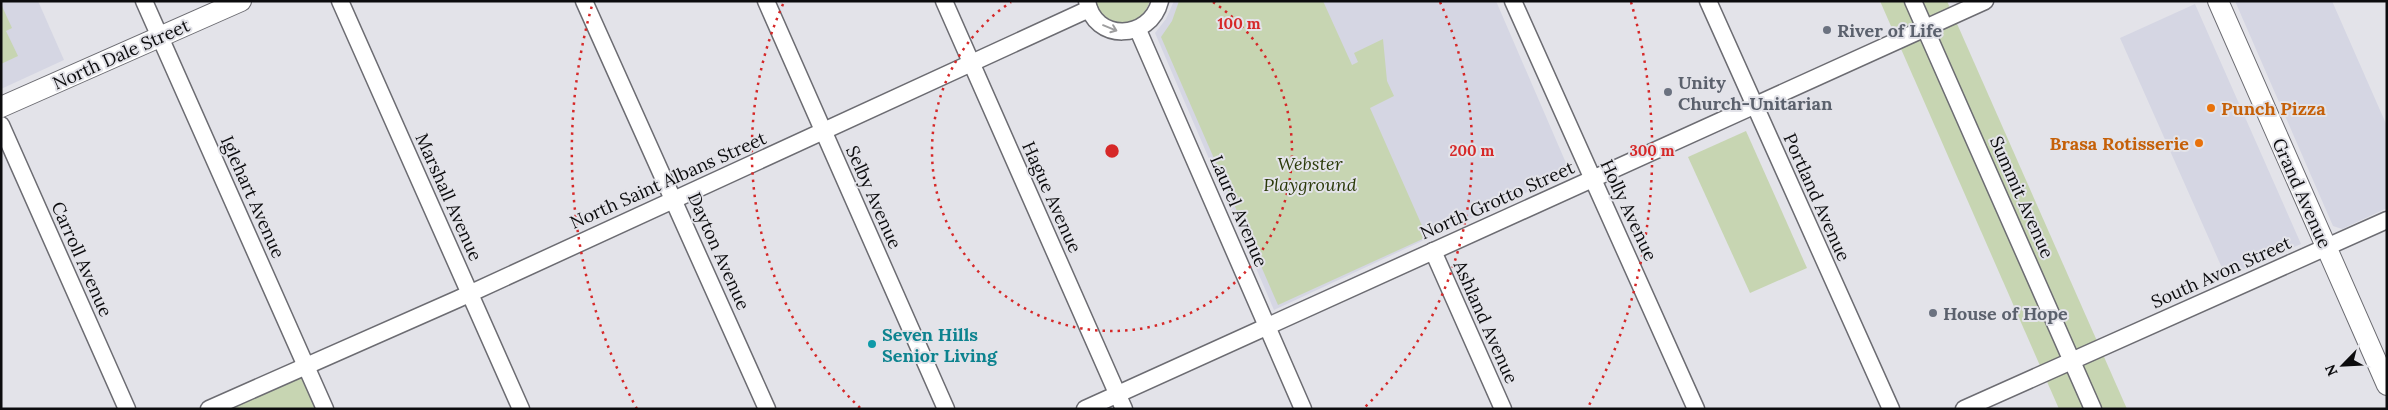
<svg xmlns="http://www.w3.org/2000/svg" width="2388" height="410" viewBox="0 0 2388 410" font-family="Lora,serif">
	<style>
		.built { fill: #d5d6e3 }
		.green { fill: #c7d5b2 }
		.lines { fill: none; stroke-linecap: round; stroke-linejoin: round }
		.minor-casing { stroke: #6c6c72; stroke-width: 19 }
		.major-casing { stroke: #6c6c72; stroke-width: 22 }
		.minor { stroke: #fff; stroke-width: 16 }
		.major { stroke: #fff; stroke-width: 20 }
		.oneway { stroke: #9e9e9f }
		.ring { fill: none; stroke: #d62828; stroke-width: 2.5; stroke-dasharray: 2.5 5 }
		.worship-dot { fill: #6b7280; stroke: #e3e3e9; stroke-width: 2 }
		.food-dot { fill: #e8710a; stroke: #e3e3e9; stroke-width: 2 }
		.culture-dot { fill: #0f9aa8; stroke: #e3e3e9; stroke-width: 2 }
		.labels { text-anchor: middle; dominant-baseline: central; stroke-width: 4; stroke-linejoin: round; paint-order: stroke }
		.worship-label { font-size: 18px; font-weight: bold; fill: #5b616d; stroke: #e3e3e9; text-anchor: start }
		.street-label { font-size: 18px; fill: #0c0c0e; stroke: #e3e3e9 }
		.food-label { font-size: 18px; font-weight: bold; fill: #c56008; stroke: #e3e3e9; text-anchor: start }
		.park-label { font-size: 18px; font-style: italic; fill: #2b3a09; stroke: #e3e3e9 }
		.culture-label { font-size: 18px; font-weight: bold; fill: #0d838f; stroke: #e3e3e9; text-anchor: start }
		.centre { fill: #d62828; stroke: #e3e3e9; stroke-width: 2.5 }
		.ring-label { font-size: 15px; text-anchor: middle; font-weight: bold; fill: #d62828; stroke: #e3e3e9; stroke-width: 4; stroke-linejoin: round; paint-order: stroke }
	</style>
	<rect width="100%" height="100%" fill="#e3e3e9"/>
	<!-- built -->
	<g class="built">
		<polygon points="1,1 38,1 64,60 1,89"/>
		<polygon points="1174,1 1496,1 1569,170 1568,173 1274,310 1155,33 1166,19"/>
		<polygon points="2235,1 2332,1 2387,126 2387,208 2342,229 2333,226"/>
		<polygon points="2195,4 2301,244 2226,277 2120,38"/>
	</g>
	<!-- green -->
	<g class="green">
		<path d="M1094,1H1150C1139,32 1106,29 1094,1Z"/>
		<polygon points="1179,1 1323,1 1352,65 1358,62 1354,53 1383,39 1387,81 1394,96 1370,108 1427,237 1278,305 1161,37 1172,21"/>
		<polygon points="1880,1 1947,1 2127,409 2059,409"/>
		<polygon points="1,4 12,28 6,31 18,56 1,64"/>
		<polygon points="1746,131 1807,268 1750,293 1688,157"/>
		<polygon points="303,374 318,409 224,409"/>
	</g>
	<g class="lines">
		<defs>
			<g id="minor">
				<polyline points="144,1 325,409"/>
				<polyline points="340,1 521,409"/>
				<polyline points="584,1 767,409"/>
				<polyline points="766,1 946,409"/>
				<polyline points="944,1 1124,409"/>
				<path d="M1087,1C1094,42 1150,41 1160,1"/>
				<polyline points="1513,1 1696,409"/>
				<polyline points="1708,1 1891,409"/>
				<polyline points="1913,1 2093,409"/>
				<polyline points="1138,30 1303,409"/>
				<polyline points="1,125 127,409"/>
				<polyline points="1433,251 1503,409"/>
				<polyline points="209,409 458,299 1089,9"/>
				<polyline points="1085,409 1985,1"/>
				<polyline points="1964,409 2387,220"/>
			</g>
			<g id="major">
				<polyline points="2218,1 2387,385"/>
				<polyline points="1,107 241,1"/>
			</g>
		</defs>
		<!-- minor casing -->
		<use href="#minor" class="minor-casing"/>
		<!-- major casing -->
		<use href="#major" class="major-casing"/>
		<!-- minor -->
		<use href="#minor" class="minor"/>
		<!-- major -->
		<use href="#major" class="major"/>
	</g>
	<!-- one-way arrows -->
	<defs><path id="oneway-shaft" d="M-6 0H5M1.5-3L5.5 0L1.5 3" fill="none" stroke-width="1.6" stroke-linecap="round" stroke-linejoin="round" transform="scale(1.25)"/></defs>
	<use class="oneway" href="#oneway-shaft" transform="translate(1110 28) rotate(22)"/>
	<!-- distance rings -->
	<g class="ring">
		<path d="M1213 2A180 180 0 1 1 1011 2"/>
		<path d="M860 408A360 360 0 0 1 784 2M1440 2A360 360 0 0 1 1364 408"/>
		<path d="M637 409A540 540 0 0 1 593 2M1631 2A540 540 0 0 1 1587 409"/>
	</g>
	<!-- markers -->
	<g class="worship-dot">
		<circle cx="1827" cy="30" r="5"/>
		<circle cx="1668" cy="92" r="5"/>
		<circle cx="1933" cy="313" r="5"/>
	</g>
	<g class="food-dot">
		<circle cx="2211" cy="108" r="5"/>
		<circle cx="2199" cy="143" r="5"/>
	</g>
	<circle class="culture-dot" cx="872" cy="344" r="5"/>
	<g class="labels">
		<!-- worship labels -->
		<g class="worship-label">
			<text x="1837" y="30">River of Life</text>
			<text x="1678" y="82">Unity<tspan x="1678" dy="21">Church-Unitarian</tspan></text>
			<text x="1943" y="313">House of Hope</text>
		</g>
		<!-- street labels -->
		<g class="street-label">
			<text transform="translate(121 54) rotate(-24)">North Dale Street</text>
			<text transform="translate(668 180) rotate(-24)">North Saint Albans Street</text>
			<text transform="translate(2302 193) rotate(66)">Grand Avenue</text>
			<text transform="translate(253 197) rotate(66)">Iglehart Avenue</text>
			<text transform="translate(449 197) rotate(66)">Marshall Avenue</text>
			<text transform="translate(874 197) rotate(66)">Selby Avenue</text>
			<text transform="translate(1052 197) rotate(66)">Hague Avenue</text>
			<text transform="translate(1817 197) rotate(66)">Portland Avenue</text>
			<text transform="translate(2022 197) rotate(66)">Summit Avenue</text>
			<text transform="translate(1497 200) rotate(-24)">North Grotto Street</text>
			<text transform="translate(1629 210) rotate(65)">Holly Avenue</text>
			<text transform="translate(1239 211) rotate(67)">Laurel Avenue</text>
			<text transform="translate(719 251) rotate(66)">Dayton Avenue</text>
			<text transform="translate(82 259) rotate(66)">Carroll Avenue</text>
			<text transform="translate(2221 272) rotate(-24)">South Avon Street</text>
			<text transform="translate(1486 322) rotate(66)">Ashland Avenue</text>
		</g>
		<!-- food labels -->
		<g class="food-label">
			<text x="2221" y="108">Punch Pizza</text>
			<text x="2189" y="143" text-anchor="end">Brasa Rotisserie</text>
		</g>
		<!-- park labels -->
		<g class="park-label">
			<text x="1310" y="163">Webster<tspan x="1310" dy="21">Playground</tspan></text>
		</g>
		<!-- culture labels -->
		<g class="culture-label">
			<text x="882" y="334">Seven Hills<tspan x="882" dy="21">Senior Living</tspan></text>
		</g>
	</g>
	<circle cx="1112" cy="151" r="8" class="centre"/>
	<g class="ring-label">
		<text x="1239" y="29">100 m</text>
		<text x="1472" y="156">200 m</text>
		<text x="1652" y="156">300 m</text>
	</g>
	<!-- border -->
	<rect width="2388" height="410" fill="none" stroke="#0c0c0e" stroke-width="5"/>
	<!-- north arrow -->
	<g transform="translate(2343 365) rotate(246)" stroke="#e3e3e9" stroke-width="4" paint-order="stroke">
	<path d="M0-4L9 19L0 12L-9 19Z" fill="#0c0c0e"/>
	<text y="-8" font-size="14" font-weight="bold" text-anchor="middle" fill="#0c0c0e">N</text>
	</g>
</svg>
